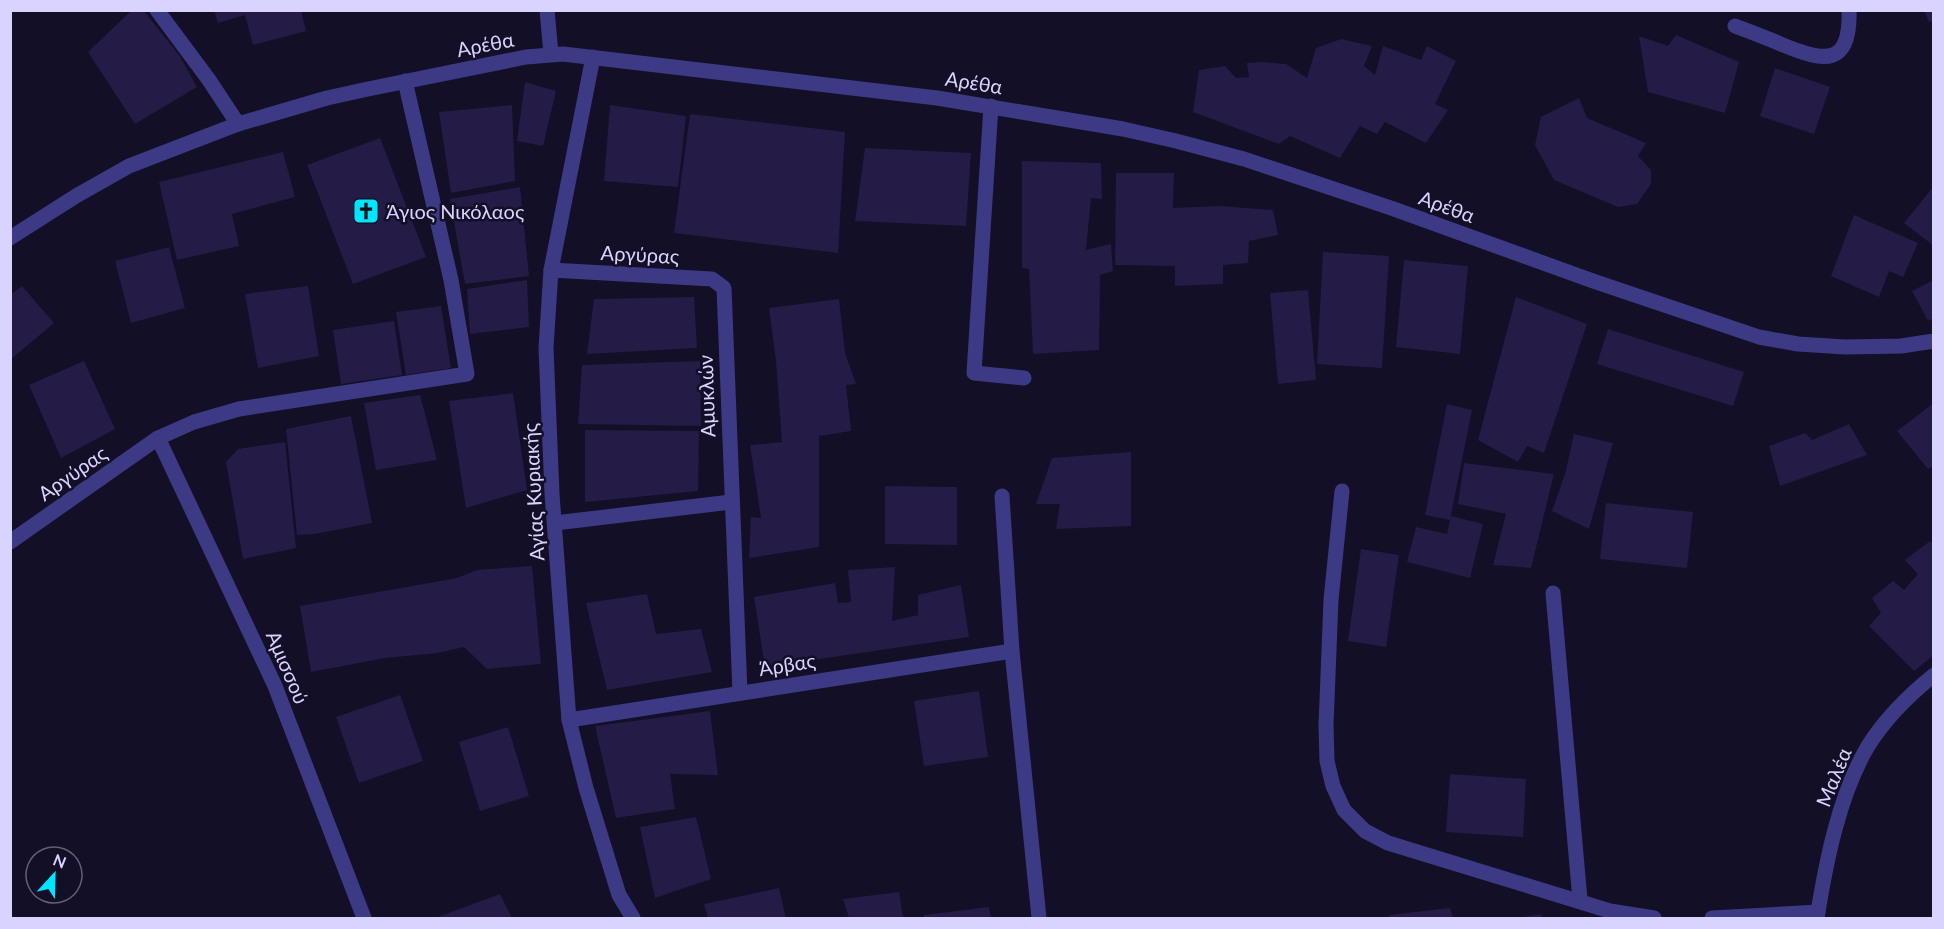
<svg xmlns="http://www.w3.org/2000/svg" width="1944" height="929" viewBox="0 0 1944 929" font-family="Lato,sans-serif">
	<style>
		.building { fill: #241b47 }
		.lines { fill: none; stroke-linecap: round; stroke-linejoin: round }
		.service { stroke: #3d3a85; stroke-width: 15 }
		.minor { stroke: #3d3a85; stroke-width: 15 }
		.tertiary { stroke: #3d3a85; stroke-width: 15 }
		.labels { text-anchor: middle; dominant-baseline: central; stroke-width: 5; stroke-linejoin: round; paint-order: stroke }
		.street-label { font-size: 20px; fill: #d9d4ff; stroke: #130f26 }
		.poi-label { font-size: 20px; fill: #d9d4ff; stroke: #130f26; text-anchor: start }
	</style>
	<rect width="100%" height="100%" fill="#130f26"/>
	<!-- building -->
	<g class="building">
		<polygon points="132,10 143,10 179,55 197,87 135,124 88,52"/>
		<polygon points="214,10 301,10 306,31 253,45 245,15 218,23"/>
		<polygon points="1924,10 1934,10 1934,21 1929,22"/>
		<polygon points="1676,35 1739,62 1725,113 1648,92 1639,36 1668,46"/>
		<polygon points="1341,39 1372,46 1364,66 1375,75 1383,46 1421,60 1427,46 1456,61 1435,104 1448,110 1426,143 1385,122 1377,134 1360,126 1340,158 1290,136 1279,144 1193,112 1199,70 1225,66 1236,78 1249,77 1247,63 1262,62 1286,64 1307,78 1316,48"/>
		<polygon points="1775,68 1830,87 1814,134 1760,116"/>
		<polygon points="525,82 556,91 543,146 517,141"/>
		<polygon points="1579,98 1587,118 1646,143 1638,156 1651,170 1651,184 1637,204 1618,207 1554,180 1535,145 1541,117"/>
		<polygon points="512,105 515,181 451,193 439,112"/>
		<polygon points="610,105 686,116 678,187 604,181"/>
		<polygon points="690,114 845,132 838,253 674,233"/>
		<polygon points="380,138 426,257 353,284 307,165"/>
		<polygon points="865,148 971,153 966,226 855,221"/>
		<polygon points="283,152 295,197 232,214 239,246 177,260 159,182"/>
		<polygon points="1022,161 1101,163 1102,199 1091,198 1086,250 1111,244 1113,271 1100,275 1099,350 1033,354 1029,269 1022,268"/>
		<polygon points="1116,173 1174,173 1173,208 1220,206 1273,210 1278,235 1249,241 1248,263 1223,265 1223,284 1175,286 1175,266 1115,265"/>
		<polygon points="1934,186 1934,246 1904,223"/>
		<polygon points="520,187 529,276 465,284 450,199"/>
		<polygon points="1854,215 1918,243 1903,277 1889,271 1879,297 1831,276"/>
		<polygon points="169,247 185,308 131,323 115,261"/>
		<polygon points="1323,252 1389,256 1382,368 1317,364"/>
		<polygon points="1404,260 1468,266 1460,354 1396,347"/>
		<polygon points="527,280 529,327 470,334 467,289"/>
		<polygon points="1934,280 1934,318 1928,321 1912,291"/>
		<polygon points="22,286 54,323 10,360 10,295"/>
		<polygon points="308,286 319,356 258,368 245,294"/>
		<polygon points="1308,290 1316,380 1278,384 1270,293"/>
		<polygon points="694,297 697,348 587,354 594,299"/>
		<polygon points="1516,297 1587,324 1544,453 1527,446 1518,462 1478,440"/>
		<polygon points="839,299 845,353 856,384 846,385 851,431 819,436 819,547 749,558 751,517 761,518 750,445 782,442 776,361 769,308"/>
		<polygon points="441,306 451,368 406,375 396,312"/>
		<polygon points="394,321 402,375 341,384 333,330"/>
		<polygon points="1608,329 1744,372 1733,406 1597,364"/>
		<polygon points="84,361 115,429 61,458 29,385"/>
		<polygon points="700,361 701,426 578,424 582,365"/>
		<polygon points="513,393 527,490 466,508 449,401"/>
		<polygon points="420,395 437,460 376,470 364,403"/>
		<polygon points="1934,403 1934,465 1928,469 1897,431"/>
		<polygon points="1447,404 1472,410 1450,520 1425,515"/>
		<polygon points="351,416 372,523 315,534 297,535 286,429"/>
		<polygon points="1849,424 1867,455 1780,486 1769,446 1805,433 1812,440"/>
		<polygon points="585,430 699,431 698,491 585,502"/>
		<polygon points="1574,434 1613,443 1589,529 1552,511 1565,474"/>
		<polygon points="285,442 296,548 243,559 226,462 238,449"/>
		<polygon points="1131,452 1131,526 1056,529 1060,504 1036,504 1052,458"/>
		<polygon points="1464,463 1554,474 1531,568 1493,565 1506,514 1458,504"/>
		<polygon points="885,486 957,487 957,545 885,544"/>
		<polygon points="1606,503 1693,512 1687,568 1600,559"/>
		<polygon points="1451,516 1483,524 1470,578 1407,562 1416,527 1447,534"/>
		<polygon points="1930,541 1934,546 1934,655 1914,671 1869,626 1881,613 1872,598 1893,581 1904,590 1918,574 1905,560"/>
		<polygon points="1361,549 1399,555 1386,647 1348,641"/>
		<polygon points="532,566 541,664 487,669 464,647 438,653 385,658 311,672 300,606 429,583 457,578 477,570"/>
		<polygon points="895,567 892,621 918,615 918,595 961,585 969,637 765,667 754,597 835,583 838,603 851,602 848,570"/>
		<polygon points="647,594 656,634 701,629 712,672 607,690 586,603"/>
		<polygon points="979,691 988,757 924,766 914,701"/>
		<polygon points="400,695 423,761 359,783 336,717"/>
		<polygon points="710,711 718,775 670,774 675,809 616,818 595,726"/>
		<polygon points="508,727 529,796 480,811 459,742"/>
		<polygon points="1450,774 1526,779 1523,837 1446,832"/>
		<polygon points="696,817 711,879 655,898 640,827"/>
		<polygon points="779,888 786,918 708,918 704,904"/>
		<polygon points="899,892 903,918 849,918 843,899"/>
		<polygon points="500,894 512,918 435,918"/>
		<polygon points="989,907 991,918 924,918 924,915"/>
		<polygon points="1450,908 1453,918 1390,918 1389,915"/>
		<polygon points="1541,914 1542,918 1523,918 1523,917"/>
	</g>
	<g class="lines">
		<!-- service -->
		<polyline class="service" points="991,106 974,373 1024,378"/>
		<!-- minor -->
		<g class="minor">
			<polyline points="157,10 209,80 238,124"/>
			<polyline points="547,10 551,54"/>
			<path d="M1735,26C1751,32 1767,38 1783,45C1824,62 1851,67 1849,10"/>
			<polyline points="593,57 551,270 546,348 552,494 569,720 586,788 619,895 633,918"/>
			<polyline points="551,270 712,279 724,288 740,693"/>
			<polyline points="158,438 275,686 364,918"/>
			<polyline points="1342,491 1331,600 1326,725 1327,761 1333,786 1344,810 1365,831 1388,843 1610,911 1654,918"/>
			<polyline points="1002,496 1012,651 1039,918"/>
			<polyline points="555,523 731,502"/>
			<polyline points="10,542 158,438 194,422 239,409 467,374 451,280 405,81"/>
			<polyline points="1553,593 1580,900"/>
			<polyline points="569,720 1012,651"/>
			<polyline points="1712,918 1818,912"/>
			<path d="M1817,918C1826,862 1839,795 1868,746C1885,719 1909,695 1934,675"/>
		</g>
		<!-- tertiary -->
		<polyline class="tertiary" points="10,238 76,196 129,166 238,124 327,98 368,89 526,57 563,54 937,98 1123,129 1176,141 1244,159 1391,208 1593,281 1759,337 1798,344 1845,347 1901,346 1934,341"/>
	</g>
	<!-- icons -->
	<defs>
		<symbol id="church-square" viewBox="-11 -11 22 22"><rect x="-9" y="-9" width="18" height="18" rx="4" fill="#00e5ff" stroke="#130f26"/><path d="M-1.2-6h2.4v3.5h3.3v2.4h-3.3V6h-2.4V-.1h-3.3v-2.4h3.3Z" fill="#111"/></symbol>
	</defs>
	<g fill-rule="evenodd">
		<use href="#church-square" x="351" y="196" width="30" height="30"/>
	</g>
	<g class="labels">
		<!-- street labels -->
		<g class="street-label">
			<text transform="translate(485 44) rotate(-11)">Αρέθα</text>
			<text transform="translate(974 82) rotate(9)">Αρέθα</text>
			<text transform="translate(1447 206) rotate(20)">Αρέθα</text>
			<text transform="translate(640 254) rotate(3)">Αργύρας</text>
			<text transform="translate(706 396) rotate(-92)">Αμυκλών</text>
			<text transform="translate(72 473) rotate(-35)">Αργύρας</text>
			<text transform="translate(533 492) rotate(-93)">Αγίας Κυριακής</text>
			<text transform="translate(787 664) rotate(-9)">Άρβας</text>
			<text transform="translate(288 667) rotate(67)">Αμισσού</text>
			<text transform="translate(1833 777) rotate(-68)">Μαλέα</text>
		</g>
		<!-- poi labels -->
		<g class="poi-label">
			<text x="386" y="211">Άγιος Νικόλαος</text>
		</g>
	</g>
	<!-- border -->
	<rect width="1944" height="929" fill="none" stroke="#d9d4ff" stroke-width="24"/>
	<!-- north arrow -->
	<g transform="translate(54 875) rotate(22)"><circle r="28" fill="#130f26" stroke="#625e7d" stroke-width="1.5"/>
	<path d="M0-4.5L10 22L0 15L-10 22Z" fill="#00e5ff"/>
	<text y="-9" font-size="16" font-weight="bold" text-anchor="middle" fill="#d9d4ff">N</text>
	</g>
</svg>
